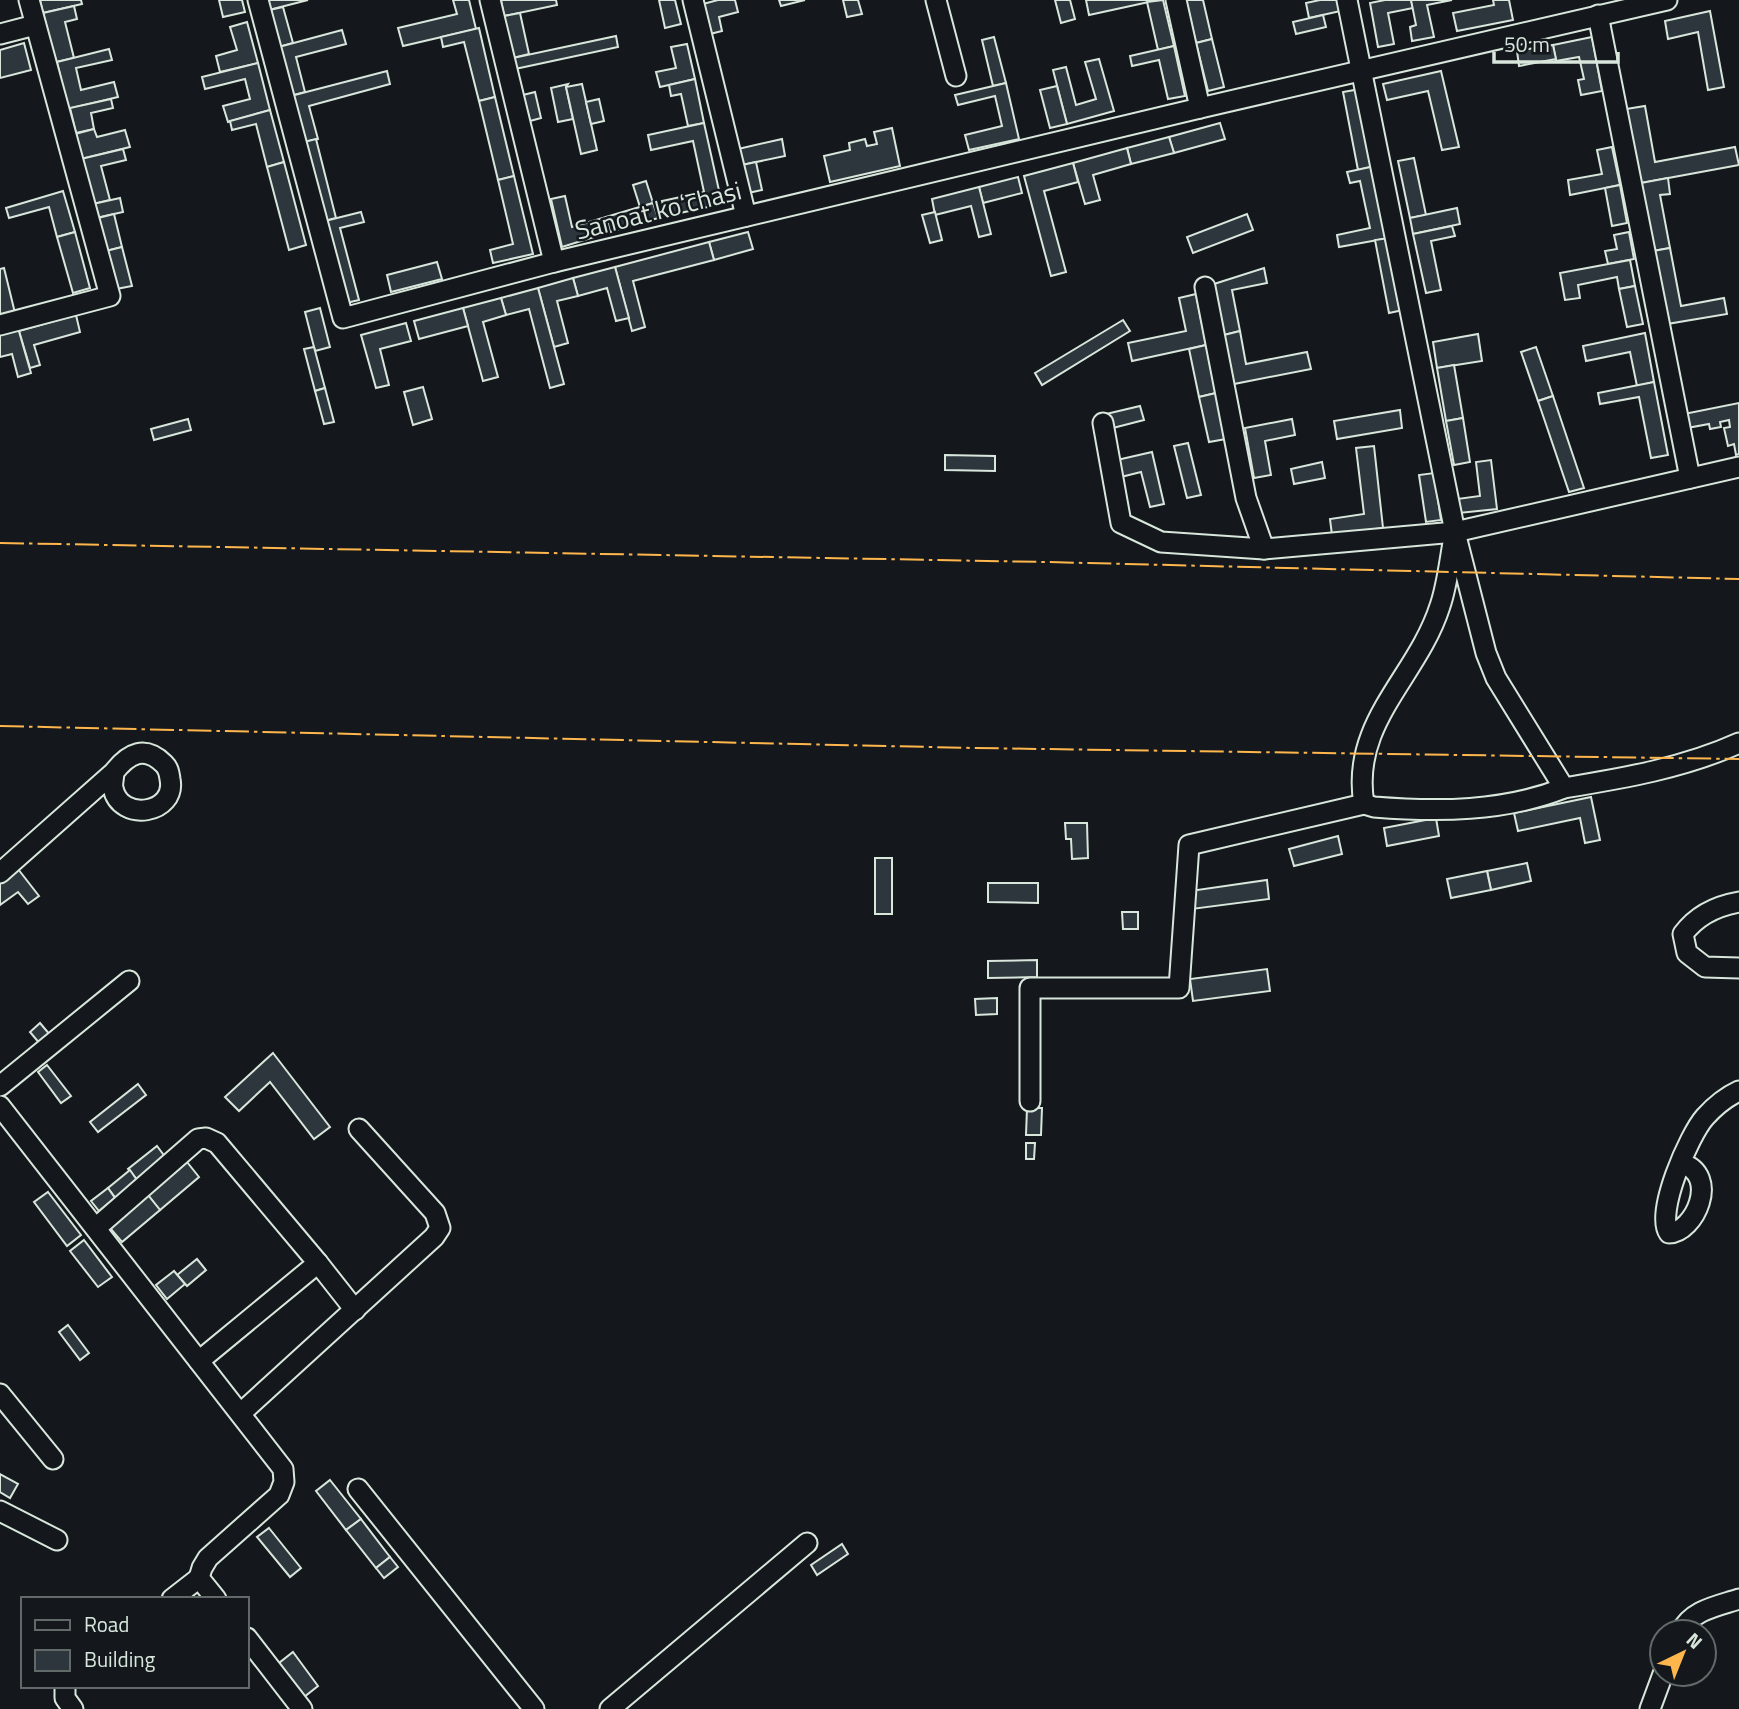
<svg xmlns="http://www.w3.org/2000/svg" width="1739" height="1709" viewBox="0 0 1739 1709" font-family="'Titillium Web',sans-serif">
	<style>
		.building { fill: #2c363c; stroke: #d8e6dc; stroke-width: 2 }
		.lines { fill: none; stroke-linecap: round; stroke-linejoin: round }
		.minor-casing { stroke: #d8e6dc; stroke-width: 23 }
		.minor { stroke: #14181c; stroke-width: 19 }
		.power { stroke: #ffb74d; stroke-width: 2; stroke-dasharray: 24 5 3.5 5; stroke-linecap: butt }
		.labels { text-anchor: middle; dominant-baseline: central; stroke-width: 5; stroke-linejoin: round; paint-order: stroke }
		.street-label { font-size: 26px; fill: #d8e6dc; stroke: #14181c }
	</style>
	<rect width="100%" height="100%" fill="#14181c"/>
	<!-- building -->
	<g class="building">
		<polygon points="40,0 81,0 82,4 43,13"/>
		<polygon points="219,0 242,0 245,12 223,17"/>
		<polygon points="262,0 308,0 265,11"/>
		<polygon points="453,0 469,0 476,29 403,46 398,28 457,14"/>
		<polygon points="501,0 556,0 557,5 504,16"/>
		<polygon points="659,0 675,0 681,24 665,28"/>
		<polygon points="718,0 735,0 738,12 719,17 722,31 710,34 703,4"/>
		<polygon points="779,0 805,0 781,6"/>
		<polygon points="843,0 858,0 862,14 847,17"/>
		<polygon points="1055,0 1070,0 1075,19 1061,23"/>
		<polygon points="1086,0 1158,0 1089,15"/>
		<polygon points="1163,0 1174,46 1158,50 1147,2"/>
		<polygon points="1186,0 1203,0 1212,39 1196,43"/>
		<polygon points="1320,0 1343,0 1345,10 1309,18 1306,3"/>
		<polygon points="1385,0 1411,0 1413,8 1388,13 1394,44 1378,47 1370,3"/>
		<polygon points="1411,0 1452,0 1427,5 1434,37 1412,41 1410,27 1416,25"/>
		<polygon points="1493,0 1509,0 1513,20 1457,31 1453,13 1494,5"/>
		<polygon points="74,6 77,19 65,22 74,58 56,62 43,13"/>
		<polygon points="283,7 293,43 275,48 265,11"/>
		<polygon points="1710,11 1724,87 1708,90 1698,32 1668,39 1665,21"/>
		<polygon points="520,13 529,54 513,58 504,16"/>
		<polygon points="1323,15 1326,27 1296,34 1293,22"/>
		<polygon points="247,22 258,63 220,72 216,56 237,50 230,27"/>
		<polygon points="479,28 495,97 479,101 464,42 443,47 441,37"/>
		<polygon points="342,30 346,44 296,57 305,92 287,97 275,48"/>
		<polygon points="616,36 618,47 515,69 513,58"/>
		<polygon points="994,37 1006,83 993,86 982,40"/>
		<polygon points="1592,37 1602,91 1581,95 1578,80 1584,79 1579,57 1556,61 1553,45"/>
		<polygon points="1212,39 1224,87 1208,91 1196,43"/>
		<polygon points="24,43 31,70 0,78 0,50"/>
		<polygon points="687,44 695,79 660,87 656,72 676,68 671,47"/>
		<polygon points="1553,45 1556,59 1519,66 1517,51"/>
		<polygon points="1174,46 1185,96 1168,99 1159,60 1132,66 1130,56"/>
		<polygon points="109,49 112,60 76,68 81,90 114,82 118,97 68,109 57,62"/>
		<polygon points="1099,59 1114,111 1067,124 1053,70 1066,67 1076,105 1096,99 1085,62"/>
		<polygon points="258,63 270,110 228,122 223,106 250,99 245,79 205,89 202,77"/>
		<polygon points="387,71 390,84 309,106 318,139 300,143 287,97"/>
		<polygon points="1441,71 1459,147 1442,150 1428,91 1387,100 1383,84"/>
		<polygon points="695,79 704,123 688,126 681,94 671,96 669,85"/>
		<polygon points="1006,83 1019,139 969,150 965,135 1002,126 995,96 958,105 955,95"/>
		<polygon points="568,84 566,87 573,119 558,122 551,88"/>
		<polygon points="582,84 597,150 581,154 566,87"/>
		<polygon points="1057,86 1067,124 1050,128 1040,90"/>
		<polygon points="1360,89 1375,166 1358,170 1343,92"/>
		<polygon points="535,92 541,118 530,121 523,95"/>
		<polygon points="495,97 514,176 498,180 479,101"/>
		<polygon points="111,99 113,108 91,113 94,129 76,133 70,108"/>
		<polygon points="599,99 604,121 591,124 586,102"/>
		<polygon points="1645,106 1655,162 1735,147 1739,165 1641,183 1626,109"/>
		<polygon points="270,110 284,162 267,167 256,124 232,130 230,121"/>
		<polygon points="704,123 722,204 666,216 662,201 704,192 693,141 651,150 648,135"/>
		<polygon points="1220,123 1225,139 1174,153 1169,137"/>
		<polygon points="892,128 900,166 830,182 824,156 850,150 849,143 865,139 867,146 877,144 874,132"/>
		<polygon points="94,129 97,137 125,130 130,147 81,159 75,134"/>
		<polygon points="1169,137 1174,153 1131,164 1127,148"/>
		<polygon points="316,139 336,218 321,222 300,143"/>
		<polygon points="782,139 785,156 742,165 738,149"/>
		<polygon points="1612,147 1620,185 1570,195 1568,180 1602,174 1597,150"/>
		<polygon points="1127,148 1131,164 1093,175 1100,200 1085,204 1073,163"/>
		<polygon points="123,149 126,160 101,166 110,200 93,204 81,159"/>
		<polygon points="1414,158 1426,215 1410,218 1398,161"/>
		<polygon points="284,162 306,245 289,250 267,167"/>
		<polygon points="756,162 762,190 748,193 742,165"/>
		<polygon points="1073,163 1078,182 1044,191 1066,272 1051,276 1024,176"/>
		<polygon points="1375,166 1389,238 1339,247 1337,235 1370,228 1360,181 1350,183 1347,172"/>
		<polygon points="514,176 533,254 493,263 490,250 513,244 498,180"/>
		<polygon points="1018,177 1022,193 983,203 979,187"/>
		<polygon points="1668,178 1670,194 1660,195 1670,248 1653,251 1641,183"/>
		<polygon points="646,181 653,203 640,207 633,185"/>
		<polygon points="1620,185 1627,223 1612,226 1605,188"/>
		<polygon points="979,187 991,234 979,237 971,206 935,215 932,199"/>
		<polygon points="63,191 75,232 57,237 49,207 9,218 6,208"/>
		<polygon points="565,196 572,227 606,217 610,232 562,247 551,199"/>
		<polygon points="120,198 123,212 96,218 93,204"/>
		<polygon points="653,203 658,218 610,232 606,217"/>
		<polygon points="1457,208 1460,224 1413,234 1410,218"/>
		<polygon points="361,212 364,222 340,228 359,300 342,304 321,222"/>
		<polygon points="935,212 942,240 930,243 922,215"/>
		<polygon points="114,214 122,247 106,251 98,218"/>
		<polygon points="1247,214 1253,230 1193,253 1187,237"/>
		<polygon points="1452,226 1455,236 1431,241 1441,290 1426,293 1413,234"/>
		<polygon points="75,232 90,288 73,293 57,237"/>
		<polygon points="748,232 753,249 714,260 709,242"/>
		<polygon points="1629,232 1634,259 1608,264 1605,251 1617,249 1614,235"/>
		<polygon points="1389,238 1403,310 1389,313 1375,240"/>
		<polygon points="709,242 714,260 633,281 645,327 632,331 615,267"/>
		<polygon points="122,247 132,286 116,289 106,251"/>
		<polygon points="1670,248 1681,306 1724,298 1727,314 1667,324 1653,251"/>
		<polygon points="1630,260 1635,286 1619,289 1617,277 1578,285 1580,298 1565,300 1560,273"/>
		<polygon points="437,262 442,279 391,292 387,275"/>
		<polygon points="615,267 629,318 616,321 607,288 578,296 573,278"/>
		<polygon points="4,268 15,313 0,316 0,269"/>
		<polygon points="1264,268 1267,283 1232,290 1240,331 1224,335 1214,284"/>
		<polygon points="573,278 578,296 557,301 568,343 554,347 538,288"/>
		<polygon points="1635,286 1643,324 1627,327 1619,289"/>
		<polygon points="538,288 564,384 550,388 529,309 506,315 501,298"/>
		<polygon points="1196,294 1206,345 1132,361 1128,343 1186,331 1179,298"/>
		<polygon points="501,298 506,315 483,322 498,377 483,381 463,308"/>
		<polygon points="320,308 330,347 315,351 305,312"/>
		<polygon points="463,308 468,326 419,339 414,321"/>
		<polygon points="76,315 80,332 34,345 40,365 30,368 19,331"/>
		<polygon points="1123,320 1130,331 1042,385 1035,373"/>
		<polygon points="406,323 411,341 380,349 389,385 376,388 361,335"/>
		<polygon points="18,328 31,373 18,377 12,354 0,357 0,333"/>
		<polygon points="1240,331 1246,364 1307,352 1311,369 1234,384 1224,335"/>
		<polygon points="1645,333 1654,382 1637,386 1630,352 1586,361 1583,346"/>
		<polygon points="1478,334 1482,361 1437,368 1433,342"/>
		<polygon points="1206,345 1216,393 1199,397 1189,349"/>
		<polygon points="314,347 325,388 315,391 304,349"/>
		<polygon points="1536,347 1553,396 1538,401 1521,352"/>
		<polygon points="1454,365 1463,418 1446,421 1437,368"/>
		<polygon points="1654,382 1668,455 1651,458 1639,397 1600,404 1598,393"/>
		<polygon points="423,387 432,419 413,425 404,392"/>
		<polygon points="325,388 334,422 324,424 315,391"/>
		<polygon points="1216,393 1226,439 1209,442 1199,397"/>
		<polygon points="1553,396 1584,488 1569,492 1538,401"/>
		<polygon points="1739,403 1739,454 1736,455 1734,444 1728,446 1724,428 1730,427 1729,420 1720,422 1721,427 1710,429 1709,424 1687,428 1684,414"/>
		<polygon points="1140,406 1144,420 1109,429 1106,414"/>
		<polygon points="1400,410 1402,428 1337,439 1334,421"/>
		<polygon points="1463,418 1470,462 1454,465 1446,421"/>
		<polygon points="188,419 191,430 154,440 151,429"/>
		<polygon points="1292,419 1295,435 1265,441 1271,475 1254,478 1245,428"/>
		<polygon points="1188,443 1201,495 1187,498 1174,446"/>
		<polygon points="1374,446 1383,528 1332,535 1330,519 1364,514 1356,448"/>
		<polygon points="1152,452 1164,504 1150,507 1141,472 1121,477 1117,460"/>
		<polygon points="945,455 995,456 995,471 945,470"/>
		<polygon points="1491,460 1497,509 1459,513 1457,499 1480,496 1476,462"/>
		<polygon points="1322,462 1325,478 1294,484 1291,469"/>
		<polygon points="1434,473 1441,520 1426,522 1419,475"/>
		<polygon points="1591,797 1600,840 1585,843 1580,818 1518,831 1514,813"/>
		<polygon points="1436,818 1439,836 1387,846 1384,828"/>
		<polygon points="1065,823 1087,823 1088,858 1072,859 1071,839 1066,839"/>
		<polygon points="1338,836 1342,854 1294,866 1289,849"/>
		<rect x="875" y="858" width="17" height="56"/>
		<polygon points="1527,863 1531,881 1491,890 1487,871"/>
		<polygon points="18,869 39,896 28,904 18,892 0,905 0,883"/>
		<polygon points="1487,871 1491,890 1451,898 1447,879"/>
		<polygon points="1267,880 1269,899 1192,909 1190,891"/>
		<polygon points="988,883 1038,883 1038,903 988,902"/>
		<polygon points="1122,912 1138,912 1138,929 1123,929"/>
		<polygon points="1037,960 1037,977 988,978 988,961"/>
		<polygon points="1267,969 1270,991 1193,1001 1190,979"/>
		<polygon points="997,998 997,1014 976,1015 975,999"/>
		<polygon points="40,1023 51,1036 40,1044 30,1032"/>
		<polygon points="273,1053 330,1127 314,1139 270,1082 239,1111 225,1097"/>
		<polygon points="47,1065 71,1096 61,1103 38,1072"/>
		<polygon points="138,1084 146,1095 98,1132 90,1122"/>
		<polygon points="1027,1108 1042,1108 1041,1135 1026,1135"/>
		<polygon points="1026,1143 1035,1143 1034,1159 1026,1159"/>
		<polygon points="157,1146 166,1158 138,1181 128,1169"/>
		<polygon points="187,1162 199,1177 160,1210 148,1195"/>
		<polygon points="130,1170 139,1183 117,1200 108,1188"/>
		<polygon points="108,1188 115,1198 99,1211 91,1201"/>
		<polygon points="48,1192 81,1235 67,1246 34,1202"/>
		<polygon points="148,1195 160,1210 122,1242 110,1228"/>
		<polygon points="84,1240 112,1277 98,1287 70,1251"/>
		<polygon points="197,1259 206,1270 187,1286 177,1275"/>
		<polygon points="174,1271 185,1284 167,1299 156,1285"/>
		<polygon points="68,1325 89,1353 80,1360 59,1332"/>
		<polygon points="0,1474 18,1484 10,1498 0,1492"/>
		<polygon points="330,1480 361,1519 346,1530 316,1491"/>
		<polygon points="361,1519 390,1557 376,1568 346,1530"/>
		<polygon points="269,1528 301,1568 290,1577 257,1537"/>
		<polygon points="842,1544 848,1554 817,1575 811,1565"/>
		<polygon points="390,1557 398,1567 384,1578 376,1568"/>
		<polygon points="293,1652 318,1686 304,1697 279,1663"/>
	</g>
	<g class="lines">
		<defs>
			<g id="minor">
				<polyline points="258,0 343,318 554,262 1200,108 1176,0"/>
				<polyline points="490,0 554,262"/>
				<polyline points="693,0 746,216"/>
				<polyline points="936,0 956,76"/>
				<polyline points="1347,0 1455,532 1739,467"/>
				<polyline points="1598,15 1690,478"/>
				<polyline points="0,34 35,25"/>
				<polyline points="1200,108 1667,0"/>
				<polyline points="1205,287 1246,498 1264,549 1455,532"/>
				<polyline points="0,325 110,296 29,0"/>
				<polyline points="1103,423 1121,523 1161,542 1264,549"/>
				<path d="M1456,536L1486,653L1496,678L1564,788C1624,778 1684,768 1739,743"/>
				<path d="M1364,804L1374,807C1437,812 1504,812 1564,788"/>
				<path d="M0,873L114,772C129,753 145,745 164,764C169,769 169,773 170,779C177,814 120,823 113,788C112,784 114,776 114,772"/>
				<path d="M1739,902C1716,906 1697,915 1683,934L1687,953L1705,967L1739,968"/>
				<polyline points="0,1086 129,981"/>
				<path d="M1030,1101V988H1179L1189,845L1364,804C1350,722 1417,678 1440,606C1448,583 1450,556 1455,532"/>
				<polyline points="0,1106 283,1469 284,1482 279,1495 208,1558 202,1568 199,1578 216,1599"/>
				<path d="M1681,1163C1721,1175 1694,1233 1669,1233C1655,1213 1689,1135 1705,1117C1715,1106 1726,1097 1739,1091"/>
				<polyline points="97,1227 198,1139 206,1138 217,1143 318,1263 199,1361"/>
				<polyline points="318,1263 355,1310"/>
				<polyline points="0,1394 53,1459"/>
				<polyline points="241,1413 434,1237 440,1228 435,1213 359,1129"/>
				<polyline points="358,1489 534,1709"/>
				<polyline points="0,1511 57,1540"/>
				<polyline points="172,1599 199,1578"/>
				<path d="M1681,1632C1691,1610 1718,1606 1739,1599"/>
				<polyline points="247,1638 302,1709"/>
				<polyline points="65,1686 65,1698 73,1709"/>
				<polyline points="610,1709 807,1543"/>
				<polyline points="1650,1709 1663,1674"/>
			</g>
		</defs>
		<!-- minor casing -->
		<use href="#minor" class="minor-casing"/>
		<!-- minor -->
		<use href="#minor" class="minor"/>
		<!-- power -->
		<g class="power">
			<polyline points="0,543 1045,562 1739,579"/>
			<polyline points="0,726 974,748 1739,759"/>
		</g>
	</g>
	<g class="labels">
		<!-- street labels -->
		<g class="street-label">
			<text transform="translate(658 210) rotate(-14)">Sanoat koʻchasi</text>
		</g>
	</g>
	<!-- legend -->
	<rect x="21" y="1597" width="228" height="91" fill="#14181c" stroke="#626a69" stroke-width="2"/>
	<rect x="35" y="1620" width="35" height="10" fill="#14181c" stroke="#626a69" stroke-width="2"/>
	<text x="84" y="1632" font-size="21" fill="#d8e6dc">Road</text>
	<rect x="35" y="1650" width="35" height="21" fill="#2c363c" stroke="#626a69" stroke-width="2"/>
	<text x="84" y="1667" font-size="21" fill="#d8e6dc">Building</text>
	<!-- north arrow -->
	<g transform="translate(1683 1653) rotate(43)"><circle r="33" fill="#14181c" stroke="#626a69" stroke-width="2"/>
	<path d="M0-5L12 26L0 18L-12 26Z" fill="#ffb74d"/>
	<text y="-10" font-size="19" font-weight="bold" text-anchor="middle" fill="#d8e6dc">N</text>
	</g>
	<!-- scale -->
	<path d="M1494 52v10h124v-10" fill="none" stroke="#d8e6dc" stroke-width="3.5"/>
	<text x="1504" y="52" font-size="21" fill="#d8e6dc" stroke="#14181c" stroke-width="5" paint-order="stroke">50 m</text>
</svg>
